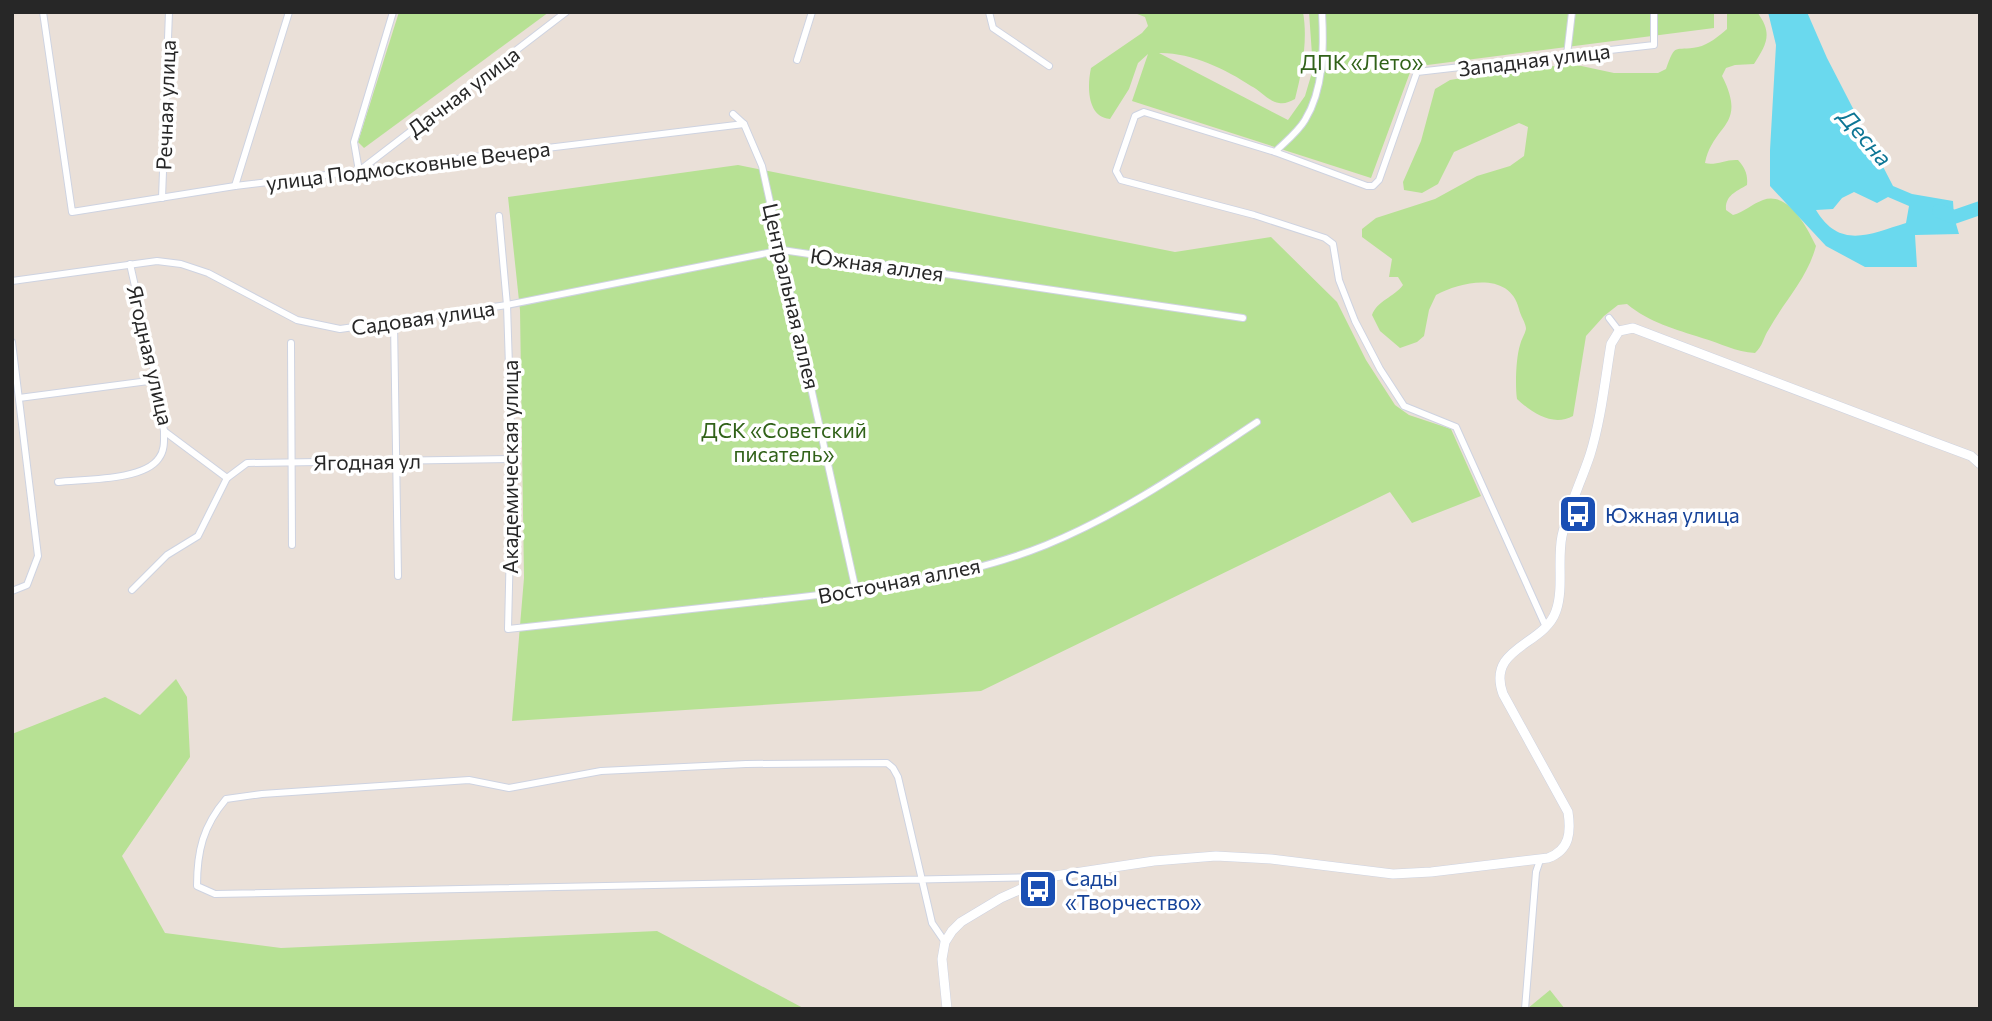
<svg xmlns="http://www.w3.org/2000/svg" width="1992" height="1021" viewBox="0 0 1992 1021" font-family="Commissioner,sans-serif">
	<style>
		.green { fill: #b7e194 }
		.water { fill: #6ad9ee; fill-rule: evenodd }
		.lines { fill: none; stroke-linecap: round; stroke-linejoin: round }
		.river { stroke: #6ad9ee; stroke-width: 14 }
		.street-casing { stroke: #ced3e1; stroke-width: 8 }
		.secondary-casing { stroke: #ced3e1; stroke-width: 10 }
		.street { stroke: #fff; stroke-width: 6 }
		.secondary { stroke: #fff; stroke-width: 9 }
		.labels { text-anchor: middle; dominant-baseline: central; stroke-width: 7; stroke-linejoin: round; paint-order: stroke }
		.street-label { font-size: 21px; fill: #272727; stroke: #fff }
		.park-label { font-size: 21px; fill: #316219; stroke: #fff }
		.transit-label { font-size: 21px; fill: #164399; stroke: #fff; text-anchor: start }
		.water-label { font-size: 23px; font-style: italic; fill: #0d7695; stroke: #fff }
	</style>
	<rect width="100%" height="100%" fill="#eae0d8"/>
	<!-- green -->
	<g class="green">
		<polygon points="399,12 549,12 364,148 358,142"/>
		<path d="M1132,12H1303C1308,40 1302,72 1295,99C1289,102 1285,104 1279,103C1268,101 1261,91 1251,86C1226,69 1189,52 1159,53L1288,120L1305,96L1313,69L1309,12H1714V28L1412,67L1371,178L1132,101L1148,54L1138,63L1129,89L1110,119C1087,117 1087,86 1091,68L1142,33L1148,26L1145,17Z"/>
		<path d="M1727,12H1757C1773,33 1767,44 1754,64L1735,65L1726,68L1722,76C1748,127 1713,123 1705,163C1715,166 1726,159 1738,160C1745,168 1748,174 1747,185C1735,192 1725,196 1726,210L1733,215C1744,212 1752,204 1763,200C1788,191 1807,227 1816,246C1807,279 1785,300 1769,329C1763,338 1763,346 1755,353C1736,352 1720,343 1702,338C1675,329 1650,323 1627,304L1618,305L1604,316L1586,336L1573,416C1553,427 1532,413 1517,399C1515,385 1516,358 1520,345C1521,340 1525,334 1526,329C1526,323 1520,315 1519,309C1510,271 1462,281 1436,295L1429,310L1424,336L1417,342L1400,348L1380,331L1372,315C1377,301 1394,297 1403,285L1398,277H1389L1392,259L1362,237V229L1376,218L1435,199L1477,176L1510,166L1524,156L1528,127L1519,123L1454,152L1438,184L1422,193L1404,190L1403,182L1421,141L1435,89L1450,80L1493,73L1572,64L1614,73H1658L1666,69C1676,41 1674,52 1698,47C1708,45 1719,36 1727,29Z"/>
		<polygon points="738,165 1175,252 1271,237 1337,302 1366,360 1395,405 1409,415 1451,429 1481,496 1412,523 1390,492 981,691 512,721 524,578 520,310 508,197"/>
		<polygon points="176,679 187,697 190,757 122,856 165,933 281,948 657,931 805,1009 12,1009 12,734 105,697 140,715"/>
		<polygon points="1550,990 1565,1009 1527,1009"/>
	</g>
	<!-- water -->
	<path class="water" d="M1768,12H1807L1827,58L1893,186L1912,194L1953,201L1954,217L1959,234L1915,235L1917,267H1865L1826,246L1770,186V150L1776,45ZM1854,192L1877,203L1888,197L1909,206L1906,223C1870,234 1840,250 1816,210L1833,209L1842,198Z"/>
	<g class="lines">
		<!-- river -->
		<polyline class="river" points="1939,211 1954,217 1980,208"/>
		<defs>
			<g id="street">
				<polyline points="43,12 72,212 235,186 744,124"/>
				<polyline points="393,12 354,142 359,171 566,12"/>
				<polyline points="989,12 993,28 1049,66"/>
				<polyline points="1567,55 1572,12"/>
				<polyline points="797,60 812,12"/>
				<polyline points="733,114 744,124 762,166 856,591"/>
				<path d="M1275,152C1285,142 1298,132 1305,120C1324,89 1324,47 1322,12"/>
				<polyline points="235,186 289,12"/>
				<polyline points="162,198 169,12"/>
				<path d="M499,216L507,305L512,459L508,629C590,620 673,611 756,602C850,592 957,581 1046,545C1122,514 1189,467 1257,422"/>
				<polyline points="130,264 156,380 164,431 227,478 198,536 167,555 132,590"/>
				<polyline points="12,281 157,261 181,264 208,273 297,320 340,329 507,305 782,250 1243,318"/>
				<polyline points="1609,318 1619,331"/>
				<polyline points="394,322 398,576"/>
				<polyline points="12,342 38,556 27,585 12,591"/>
				<polyline points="291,343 292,545"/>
				<polyline points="19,398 156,380"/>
				<polyline points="227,478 247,463 512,459"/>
				<path d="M58,482C83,479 144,481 159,458C165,450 164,440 164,431"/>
				<polyline points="1546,627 1456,427 1404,406 1380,369 1355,321 1339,280 1333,244 1325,238 1254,215 1121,180 1116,171 1135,116 1144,112 1275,152 1367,186 1373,186 1379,180 1417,72 1654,45 1654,12"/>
				<path d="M945,942L932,923L898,777L893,768L887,763L746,764L601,771L509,788L469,780L262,794L226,799C203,826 197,851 197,886L215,894C491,889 767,884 1042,877"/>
				<polyline points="1525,1009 1536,872 1540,860"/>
			</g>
			<path id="secondary" d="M947,1009L942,959L945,942L952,931L961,922L1001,898L1048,877L1154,861L1216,856L1271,859L1393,874L1431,872L1548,858C1570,850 1571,832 1568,812L1503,694C1486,647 1544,646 1556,611C1564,588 1557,560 1562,536C1568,508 1581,482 1590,455C1601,420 1605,380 1611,344L1619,331L1633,328L1928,440L1971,456L1980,464"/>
		</defs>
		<!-- street casing -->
		<use href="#street" class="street-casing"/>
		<!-- secondary casing -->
		<use href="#secondary" class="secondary-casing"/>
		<!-- street -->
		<use href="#street" class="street"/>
		<!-- secondary -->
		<use href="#secondary" class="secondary"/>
	</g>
	<!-- icons -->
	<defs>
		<symbol id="bus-square" viewBox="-11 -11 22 22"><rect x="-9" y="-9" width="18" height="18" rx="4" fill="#1a4fb4" stroke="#fff"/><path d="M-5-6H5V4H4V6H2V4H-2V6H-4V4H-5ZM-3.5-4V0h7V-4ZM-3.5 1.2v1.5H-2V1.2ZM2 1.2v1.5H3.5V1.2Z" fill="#fff"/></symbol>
	</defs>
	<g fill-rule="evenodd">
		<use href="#bus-square" x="1556" y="492" width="44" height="44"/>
		<use href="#bus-square" x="1016" y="867" width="44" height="44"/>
	</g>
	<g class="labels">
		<!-- street labels -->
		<g class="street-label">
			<text transform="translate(1534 59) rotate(-7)">Западная улица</text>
			<text transform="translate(463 91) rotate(-37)">Дачная улица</text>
			<text transform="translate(165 105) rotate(-88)">Речная улица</text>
			<text transform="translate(408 165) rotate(-7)">улица Подмосковные Вечера</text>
			<text transform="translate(877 264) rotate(8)">Южная аллея</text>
			<text transform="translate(792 296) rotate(77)">Центральная аллея</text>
			<text transform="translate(423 317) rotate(-8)">Садовая улица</text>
			<text transform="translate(151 355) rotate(77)">Ягодная улица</text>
			<text transform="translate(367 461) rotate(-1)">Ягодная ул</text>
			<text transform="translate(509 467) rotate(-90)">Академическая улица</text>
			<text transform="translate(899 580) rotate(-11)">Восточная аллея</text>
		</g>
		<!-- park labels -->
		<g class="park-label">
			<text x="1362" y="61">ДПК «Лето»</text>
			<text x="784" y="429">ДСК «Советский<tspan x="784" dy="24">писатель»</tspan></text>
		</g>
		<!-- transit labels -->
		<g class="transit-label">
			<text x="1605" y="514">Южная улица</text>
			<text x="1065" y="877">Сады<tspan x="1065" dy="24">«Творчество»</tspan></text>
		</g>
		<!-- water labels -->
		<g class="water-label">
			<text transform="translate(1866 137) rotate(49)">Десна</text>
		</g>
	</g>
	<!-- border -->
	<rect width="1992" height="1021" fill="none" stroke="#272727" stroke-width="28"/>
</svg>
